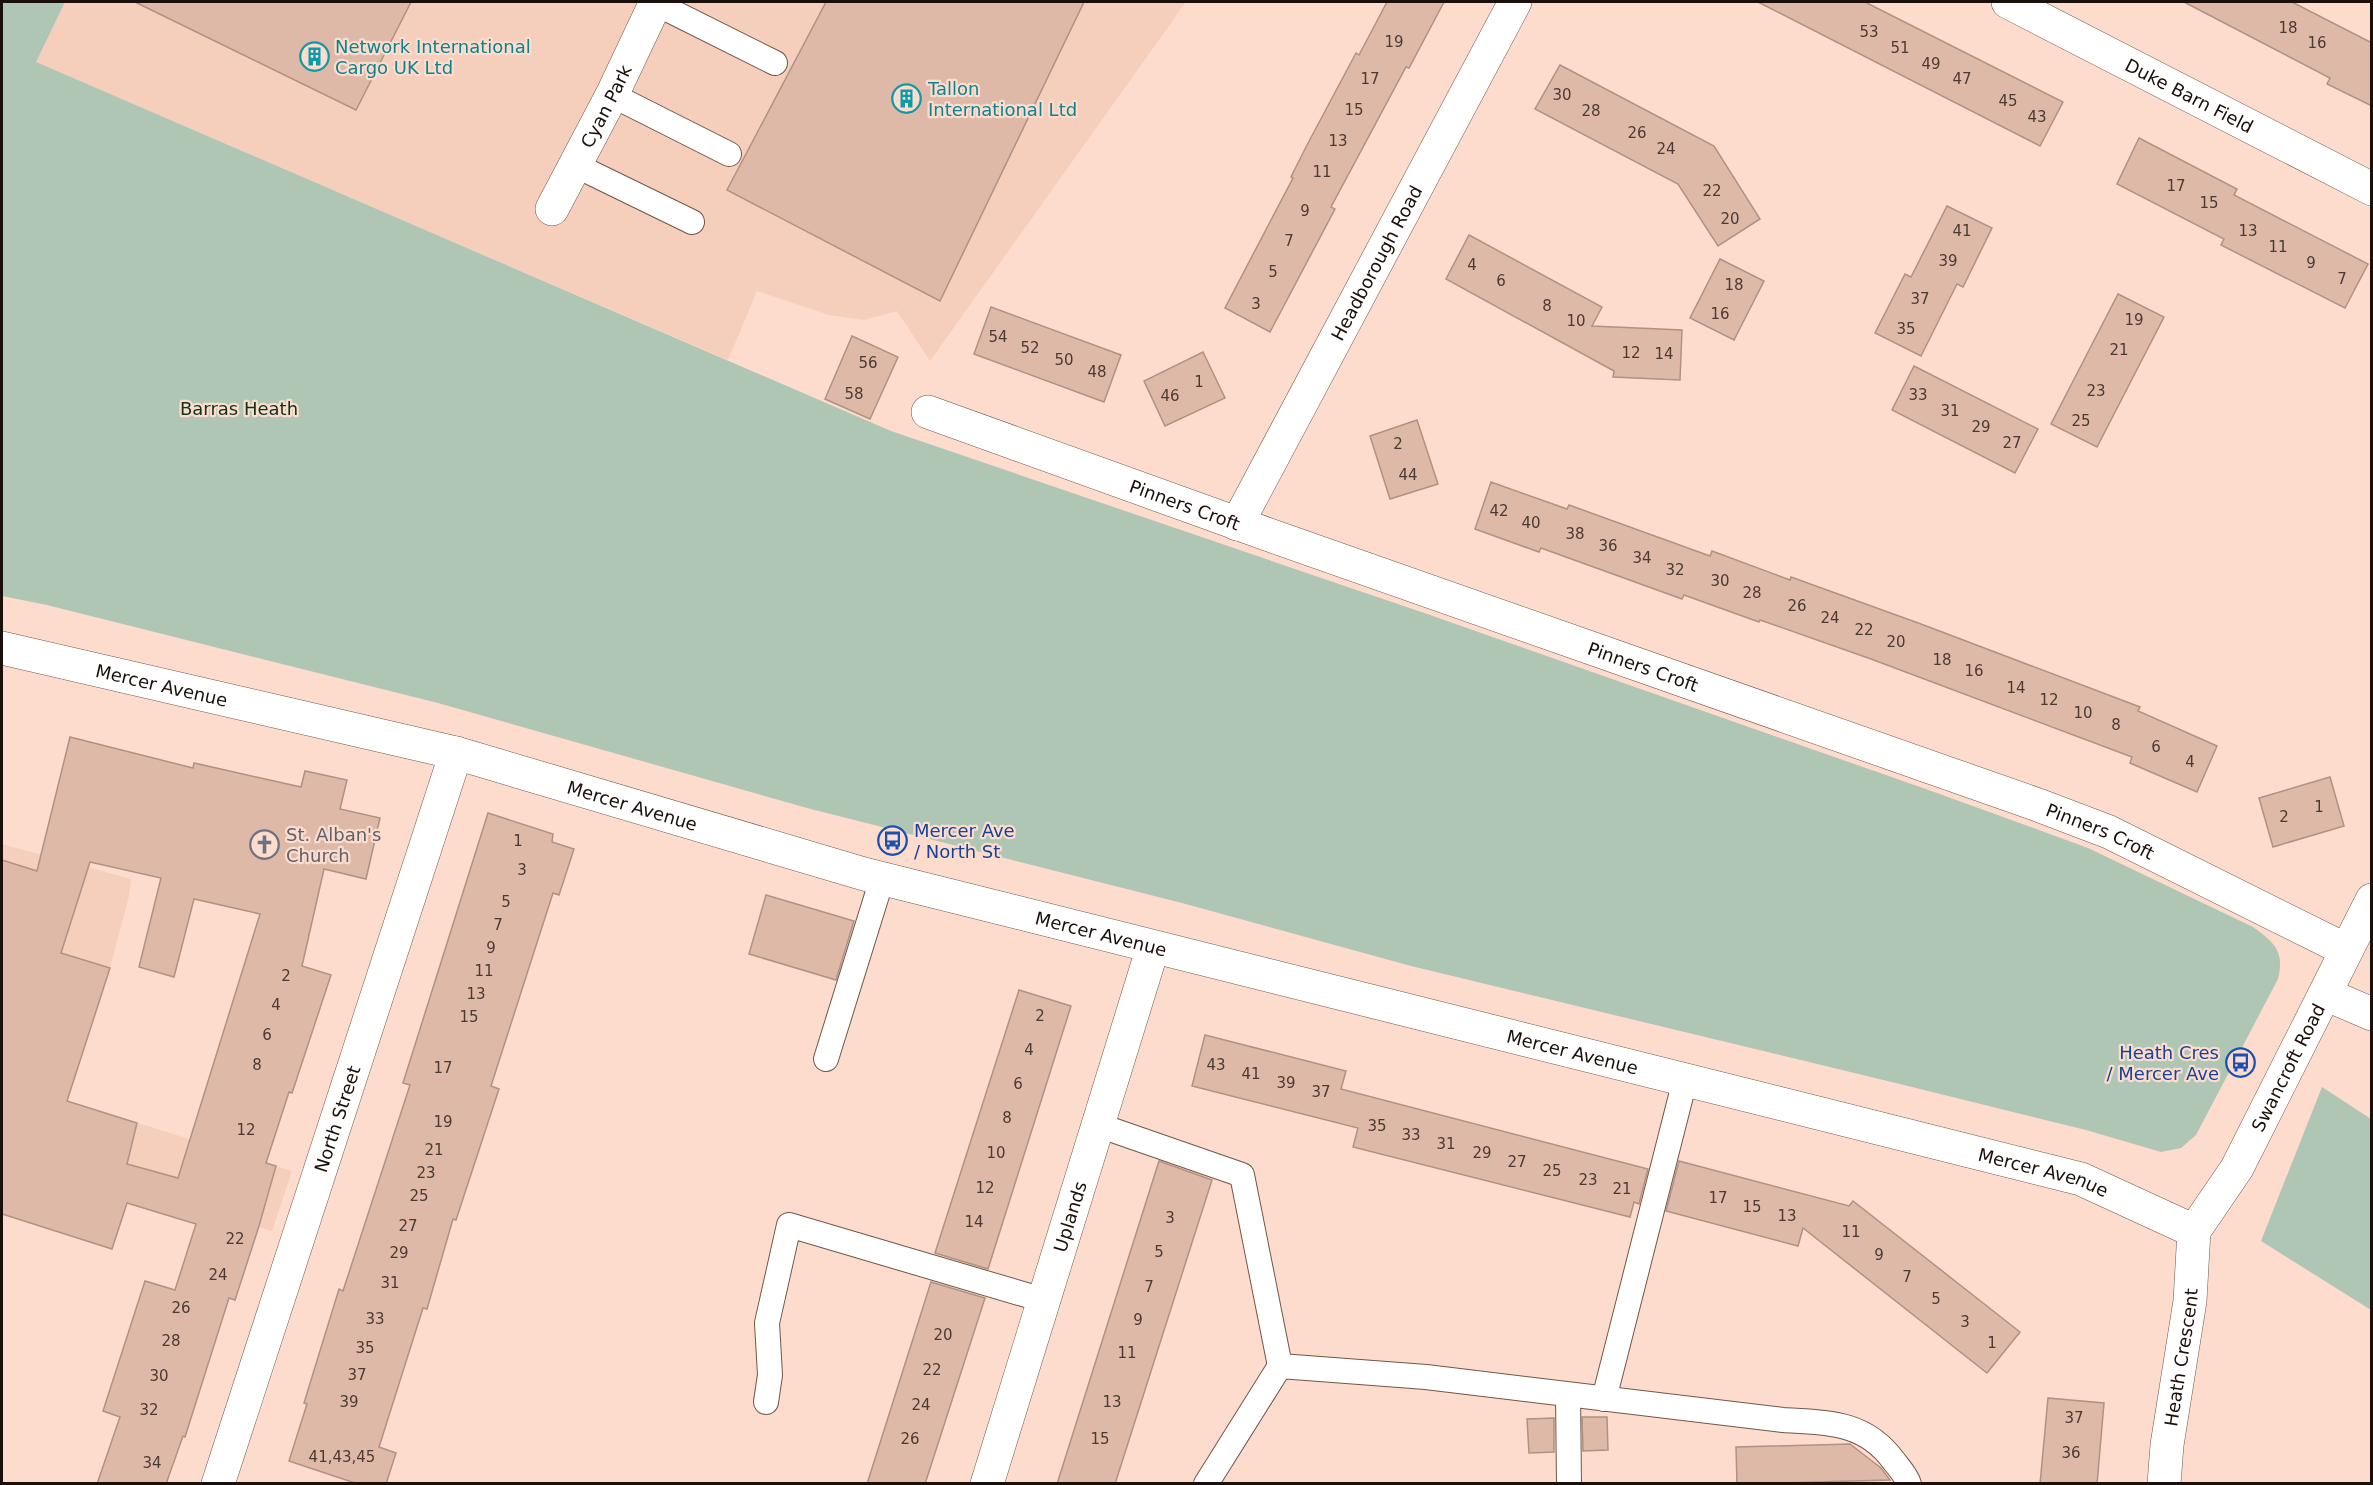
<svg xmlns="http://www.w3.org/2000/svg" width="2373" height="1485" viewBox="0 0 2373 1485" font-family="'DejaVu Sans',sans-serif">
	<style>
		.built { fill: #f6cebc }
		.green { fill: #afc6b4 }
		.building { fill: #dfb9a8; stroke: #b09183; stroke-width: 1.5; fill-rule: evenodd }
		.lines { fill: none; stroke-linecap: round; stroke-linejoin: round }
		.service-casing { stroke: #725649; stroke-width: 26 }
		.minor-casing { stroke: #725649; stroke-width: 34 }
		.tertiary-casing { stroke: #725649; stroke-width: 34 }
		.service { stroke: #fff; stroke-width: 24 }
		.minor { stroke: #fff; stroke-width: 33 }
		.tertiary { stroke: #fff; stroke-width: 33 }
		.labels { text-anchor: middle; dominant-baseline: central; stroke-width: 4.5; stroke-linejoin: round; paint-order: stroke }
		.number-label { font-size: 15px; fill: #4b3a32 }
		.culture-label { font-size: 18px; fill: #0d838f; stroke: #fddccd; text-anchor: start }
		.street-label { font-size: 18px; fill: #1a0f0a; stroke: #fddccd }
		.park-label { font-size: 18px; fill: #0c341b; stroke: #fddccd }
		.transit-label { font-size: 18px; fill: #164399; stroke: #fddccd; text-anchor: start }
		.worship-label { font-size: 18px; fill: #5b616d; stroke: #fddccd; text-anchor: start }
	</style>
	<rect width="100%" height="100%" fill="#fddccd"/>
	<!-- built -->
	<g class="built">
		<polygon points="65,2 1186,2 930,361 897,311 864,320 829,315 757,291 728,360 35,62"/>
		<polygon points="2,844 131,879 129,896 110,968 67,1101 292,1171 272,1231 195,1206 189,1222 127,1203 112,1249 2,1214"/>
	</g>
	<!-- green -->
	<g class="green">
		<path d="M2,2H65L36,62L891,431L1430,615L1937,793L2088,848L2253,927C2274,942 2285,951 2278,979L2196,1135L2181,1148L2161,1152L2086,1130L1908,1086L1411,966L1182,903L807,808L438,703L47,605L2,596Z"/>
		<polygon points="2322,1087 2371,1119 2371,1310 2261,1241"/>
	</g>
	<!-- building -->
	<g class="building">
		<polygon points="135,2 411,2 356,110"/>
		<polygon points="826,2 1084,2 940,301 727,190"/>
		<polygon points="1387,2 1444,2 1409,68 1406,67 1331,207 1335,209 1270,332 1225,308 1293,178 1291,177 1307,145 1356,53 1359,55"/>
		<polygon points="1758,2 1865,2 2063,102 2040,146"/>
		<polygon points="2184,2 2292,2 2372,43 2372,106 2327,84 2330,78"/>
		<polygon points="1560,65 1714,146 1760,219 1718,246 1678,184 1535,109"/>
		<polygon points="2139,138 2237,189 2234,195 2368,264 2345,308 2221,245 2224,239 2117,184"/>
		<polygon points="1947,206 1992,228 1963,287 1957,284 1921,356 1875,333 1905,274 1911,277"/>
		<polygon points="1469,235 1602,307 1592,326 1682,330 1680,380 1613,377 1614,371 1446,279"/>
		<polygon points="1720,259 1764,281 1734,340 1690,318"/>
		<polygon points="2118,294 2164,317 2097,447 2051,424"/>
		<polygon points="991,307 1121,355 1104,402 974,354"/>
		<polygon points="852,336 898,357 870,419 825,399"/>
		<polygon points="1203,352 1225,398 1165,426 1144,381"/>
		<polygon points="1914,366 2038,429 2015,473 1892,410"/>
		<polygon points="1417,420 1438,484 1390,499 1370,436"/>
		<polygon points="1491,482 1567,509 1569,505 1710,556 1712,551 1790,580 1791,577 1921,624 2140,707 2138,711 2217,746 2197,792 2130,763 2132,757 1871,659 1760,620 1759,622 1684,595 1682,599 1541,548 1539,552 1475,529"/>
		<path d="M70,737L193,768L194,763L301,787L305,771L347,780L340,809L380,818L366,879L324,869L302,966L331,975L292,1093L289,1092L266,1163L276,1166L259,1226L235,1300L229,1298L185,1437L183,1436L166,1484H97L120,1417L103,1411L145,1281L175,1290L196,1224L127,1203L112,1249L2,1214V860L37,871ZM90,862L161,878L139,967L174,977L194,899L260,914L178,1178L127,1164L137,1123L67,1101L110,968L61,953Z"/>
		<polygon points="2330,777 2344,826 2273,847 2259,798"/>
		<polygon points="488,813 553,834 552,842 574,849 559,895 553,893 542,927 491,1086 499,1089 456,1220 453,1219 427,1309 423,1308 379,1447 396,1453 386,1484 358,1484 289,1461 307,1404 304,1403 339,1289 343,1291 410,1085 403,1083"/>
		<polygon points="766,895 854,921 836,980 749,954"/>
		<polygon points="1019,990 1071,1006 988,1269 935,1253"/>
		<polygon points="1205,1035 1346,1071 1341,1089 1648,1169 1639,1204 1634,1202 1630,1217 1353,1147 1358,1128 1192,1086"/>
		<polygon points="1159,1161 1212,1180 1115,1484 1057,1484"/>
		<polygon points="1679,1161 1849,1206 1853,1201 2020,1332 1987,1373 1803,1228 1798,1246 1666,1211"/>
		<polygon points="931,1282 985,1298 925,1484 867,1484"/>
		<polygon points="2048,1398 2104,1403 2097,1484 2040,1484"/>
		<polygon points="1582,1417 1607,1417 1608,1450 1583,1451"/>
		<polygon points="1554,1418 1554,1452 1529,1453 1527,1419"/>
		<polygon points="1850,1444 1881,1468 1890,1480 1737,1484 1736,1447"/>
	</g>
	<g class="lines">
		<defs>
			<g id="service">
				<polyline points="655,3 775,63"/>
				<polyline points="612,95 729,154"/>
				<polyline points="575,165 692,222"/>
				<polyline points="826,1059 882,879"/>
				<polyline points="1098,1125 1242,1175 1280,1366"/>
				<polyline points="1568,1395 1569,1484"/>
				<polyline points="1604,1399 1685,1080"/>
				<polyline points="766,1402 770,1375 767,1323 789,1225 1043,1300"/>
				<path d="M1206,1484L1280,1366L1426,1377L1783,1420C1827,1423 1864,1421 1893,1460C1899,1468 1906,1475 1909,1484"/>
			</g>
			<g id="minor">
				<path id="s1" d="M2008,2L2372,189"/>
				<path id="s2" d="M552,209L612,95L656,2"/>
				<path id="s3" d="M928,412L1275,537L2038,805L2109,832L2346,950"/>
				<path id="s4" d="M1237,524L1515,2"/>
				<polyline points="2325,994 2372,1014"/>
				<path id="s5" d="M218,1484L456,753"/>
				<path id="s6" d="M987,1484L1153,947"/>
			</g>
			<g id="tertiary">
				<path id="s7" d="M2,648L456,753L864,874L2081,1179L2194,1231"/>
				<path id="s8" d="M2194,1231L2237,1168L2372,900"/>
				<path id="s9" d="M2164,1484L2167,1445L2190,1301L2194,1231"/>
			</g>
		</defs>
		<!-- service casing -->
		<use href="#service" class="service-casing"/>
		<!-- minor casing -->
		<use href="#minor" class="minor-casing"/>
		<!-- tertiary casing -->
		<use href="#tertiary" class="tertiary-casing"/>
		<!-- service -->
		<use href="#service" class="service"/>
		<!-- minor -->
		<use href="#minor" class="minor"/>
		<!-- tertiary -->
		<use href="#tertiary" class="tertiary"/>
	</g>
	<!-- icons -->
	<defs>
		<symbol id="building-ring" viewBox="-11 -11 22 22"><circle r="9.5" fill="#fddccd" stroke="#0f9aa8" stroke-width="1.5"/><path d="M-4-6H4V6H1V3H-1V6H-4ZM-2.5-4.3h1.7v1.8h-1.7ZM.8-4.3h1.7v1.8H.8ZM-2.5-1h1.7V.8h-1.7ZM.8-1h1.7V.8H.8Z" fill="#0f9aa8"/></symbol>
		<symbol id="bus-ring" viewBox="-11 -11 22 22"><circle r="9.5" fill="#fddccd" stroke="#1a4fb4" stroke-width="1.5"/><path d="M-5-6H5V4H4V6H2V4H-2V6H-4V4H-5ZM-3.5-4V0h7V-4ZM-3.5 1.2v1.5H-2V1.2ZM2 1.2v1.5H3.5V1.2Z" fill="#1a4fb4"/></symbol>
		<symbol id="church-ring" viewBox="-11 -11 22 22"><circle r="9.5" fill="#fddccd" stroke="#6b7280" stroke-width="1.5"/><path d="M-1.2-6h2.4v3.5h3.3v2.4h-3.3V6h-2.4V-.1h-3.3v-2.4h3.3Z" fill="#6b7280"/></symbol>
	</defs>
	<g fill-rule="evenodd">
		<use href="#building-ring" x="298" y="40" width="33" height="33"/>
		<use href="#building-ring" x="890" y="82" width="33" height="33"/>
		<use href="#bus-ring" x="876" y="824" width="33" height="33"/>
		<use href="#church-ring" x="248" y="828" width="33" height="33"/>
		<use href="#bus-ring" x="2224" y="1046" width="33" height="33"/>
	</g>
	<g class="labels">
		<!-- number labels -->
		<g class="number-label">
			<text x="2288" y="28">18</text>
			<text x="1869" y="32">53</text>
			<text x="1394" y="42">19</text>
			<text x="2317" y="43">16</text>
			<text x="1900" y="48">51</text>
			<text x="1931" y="64">49</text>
			<text x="1370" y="79">17</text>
			<text x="1962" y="79">47</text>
			<text x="1562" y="95">30</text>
			<text x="2008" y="101">45</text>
			<text x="1354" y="110">15</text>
			<text x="1591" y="111">28</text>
			<text x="2037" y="117">43</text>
			<text x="1637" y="133">26</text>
			<text x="1338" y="141">13</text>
			<text x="1666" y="149">24</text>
			<text x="1322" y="172">11</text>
			<text x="2176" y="186">17</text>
			<text x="1712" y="191">22</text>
			<text x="2209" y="203">15</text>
			<text x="1305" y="211">9</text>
			<text x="1730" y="219">20</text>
			<text x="1962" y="231">41</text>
			<text x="2248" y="231">13</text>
			<text x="1289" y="241">7</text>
			<text x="2278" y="247">11</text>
			<text x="1948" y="261">39</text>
			<text x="2311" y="263">9</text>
			<text x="1472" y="265">4</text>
			<text x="1273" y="272">5</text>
			<text x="2342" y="279">7</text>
			<text x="1501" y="281">6</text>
			<text x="1734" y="285">18</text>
			<text x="1920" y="299">37</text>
			<text x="1256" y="304">3</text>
			<text x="1547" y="306">8</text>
			<text x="1720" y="314">16</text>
			<text x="2134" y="320">19</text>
			<text x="1576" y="321">10</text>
			<text x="1906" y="329">35</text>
			<text x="998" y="337">54</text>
			<text x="1030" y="348">52</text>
			<text x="2119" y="350">21</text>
			<text x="1631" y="353">12</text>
			<text x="1664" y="354">14</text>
			<text x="1064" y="360">50</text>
			<text x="868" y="363">56</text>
			<text x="1097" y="372">48</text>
			<text x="1199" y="382">1</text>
			<text x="2096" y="391">23</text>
			<text x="854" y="394">58</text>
			<text x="1918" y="395">33</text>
			<text x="1170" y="396">46</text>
			<text x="1950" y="411">31</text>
			<text x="2081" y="421">25</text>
			<text x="1981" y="427">29</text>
			<text x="2012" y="443">27</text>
			<text x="1398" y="444">2</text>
			<text x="1408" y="475">44</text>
			<text x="1499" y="511">42</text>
			<text x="1531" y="523">40</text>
			<text x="1575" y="534">38</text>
			<text x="1608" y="546">36</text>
			<text x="1642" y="558">34</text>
			<text x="1675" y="570">32</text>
			<text x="1720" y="581">30</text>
			<text x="1752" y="593">28</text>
			<text x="1797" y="606">26</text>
			<text x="1830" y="618">24</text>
			<text x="1864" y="630">22</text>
			<text x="1896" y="642">20</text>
			<text x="1942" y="660">18</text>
			<text x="1974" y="671">16</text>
			<text x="2016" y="688">14</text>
			<text x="2049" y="700">12</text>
			<text x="2083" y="713">10</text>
			<text x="2116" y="725">8</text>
			<text x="2156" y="747">6</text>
			<text x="2190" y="762">4</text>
			<text x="2319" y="807">1</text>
			<text x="2284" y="817">2</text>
			<text x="518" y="841">1</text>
			<text x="522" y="870">3</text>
			<text x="506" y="902">5</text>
			<text x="498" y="925">7</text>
			<text x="491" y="948">9</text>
			<text x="484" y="971">11</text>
			<text x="286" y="976">2</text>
			<text x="476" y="994">13</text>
			<text x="276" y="1005">4</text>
			<text x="1040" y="1016">2</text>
			<text x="469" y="1017">15</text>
			<text x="267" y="1035">6</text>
			<text x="1029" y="1050">4</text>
			<text x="257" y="1065">8</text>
			<text x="1216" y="1065">43</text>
			<text x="443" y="1068">17</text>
			<text x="1251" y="1074">41</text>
			<text x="1286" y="1083">39</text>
			<text x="1018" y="1084">6</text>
			<text x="1321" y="1092">37</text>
			<text x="1007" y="1118">8</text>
			<text x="443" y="1122">19</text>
			<text x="1377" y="1126">35</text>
			<text x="246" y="1130">12</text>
			<text x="1411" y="1135">33</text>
			<text x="1446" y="1144">31</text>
			<text x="434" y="1150">21</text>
			<text x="996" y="1153">10</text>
			<text x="1482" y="1153">29</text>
			<text x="1517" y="1162">27</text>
			<text x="1552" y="1171">25</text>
			<text x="426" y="1173">23</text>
			<text x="1588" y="1180">23</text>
			<text x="985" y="1188">12</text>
			<text x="1622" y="1189">21</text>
			<text x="419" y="1196">25</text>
			<text x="1718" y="1198">17</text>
			<text x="1752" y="1207">15</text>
			<text x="1787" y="1216">13</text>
			<text x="1170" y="1218">3</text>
			<text x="974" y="1222">14</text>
			<text x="408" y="1226">27</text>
			<text x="1851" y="1232">11</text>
			<text x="235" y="1239">22</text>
			<text x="1159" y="1252">5</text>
			<text x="399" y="1253">29</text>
			<text x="1879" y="1255">9</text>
			<text x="218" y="1275">24</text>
			<text x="1907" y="1277">7</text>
			<text x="390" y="1283">31</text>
			<text x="1149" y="1287">7</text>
			<text x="1936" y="1299">5</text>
			<text x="181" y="1308">26</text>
			<text x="375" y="1319">33</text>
			<text x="1138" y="1320">9</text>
			<text x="1965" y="1322">3</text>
			<text x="943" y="1335">20</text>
			<text x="171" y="1341">28</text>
			<text x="1992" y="1343">1</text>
			<text x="365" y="1348">35</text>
			<text x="1127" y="1353">11</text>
			<text x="932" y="1370">22</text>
			<text x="357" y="1375">37</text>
			<text x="159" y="1376">30</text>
			<text x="349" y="1402">39</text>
			<text x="1112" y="1402">13</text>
			<text x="921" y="1405">24</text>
			<text x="149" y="1410">32</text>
			<text x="2074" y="1418">37</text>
			<text x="910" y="1439">26</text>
			<text x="1100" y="1439">15</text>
			<text x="2071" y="1453">36</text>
			<text x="342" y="1457">41,43,45</text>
			<text x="152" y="1463">34</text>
		</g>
		<!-- culture labels -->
		<g class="culture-label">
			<text x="335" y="46">Network International<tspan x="335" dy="21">Cargo UK Ltd</tspan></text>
			<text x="928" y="88">Tallon<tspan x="928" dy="21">International Ltd</tspan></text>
		</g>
		<!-- street labels -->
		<g class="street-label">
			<text stroke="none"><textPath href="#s1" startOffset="204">Duke Barn Field</textPath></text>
			<text stroke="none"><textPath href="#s2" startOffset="116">Cyan Park</textPath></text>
			<text stroke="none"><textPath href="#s4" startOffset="296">Headborough Road</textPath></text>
			<text stroke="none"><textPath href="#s3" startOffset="273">Pinners Croft</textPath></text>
			<text stroke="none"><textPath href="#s3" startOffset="759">Pinners Croft</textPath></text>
			<text stroke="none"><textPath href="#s7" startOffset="164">Mercer Avenue</textPath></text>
			<text stroke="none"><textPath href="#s7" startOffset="650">Mercer Avenue</textPath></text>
			<text stroke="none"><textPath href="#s3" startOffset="1245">Pinners Croft</textPath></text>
			<text stroke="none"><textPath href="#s7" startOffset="1136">Mercer Avenue</textPath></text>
			<text stroke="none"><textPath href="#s7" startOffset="1622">Mercer Avenue</textPath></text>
			<text stroke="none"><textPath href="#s8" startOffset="189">Swancroft Road</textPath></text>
			<text stroke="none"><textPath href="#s5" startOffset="384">North Street</textPath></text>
			<text stroke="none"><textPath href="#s7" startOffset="2108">Mercer Avenue</textPath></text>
			<text stroke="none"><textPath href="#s6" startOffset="280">Uplands</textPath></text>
			<text stroke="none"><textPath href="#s9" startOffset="128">Heath Crescent</textPath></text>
		</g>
		<!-- park labels -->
		<g class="park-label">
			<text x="239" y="408">Barras Heath</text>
		</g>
		<!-- transit labels -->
		<g class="transit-label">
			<text x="914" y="830">Mercer Ave<tspan x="914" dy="21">/ North St</tspan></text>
			<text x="2219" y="1052" text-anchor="end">Heath Cres<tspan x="2219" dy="21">/ Mercer Ave</tspan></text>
		</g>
		<!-- worship labels -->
		<g class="worship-label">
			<text x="286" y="834">St. Alban's<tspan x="286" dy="21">Church</tspan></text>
		</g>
	</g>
	<!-- border -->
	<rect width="2373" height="1485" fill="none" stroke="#1a0f0a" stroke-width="6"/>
</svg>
